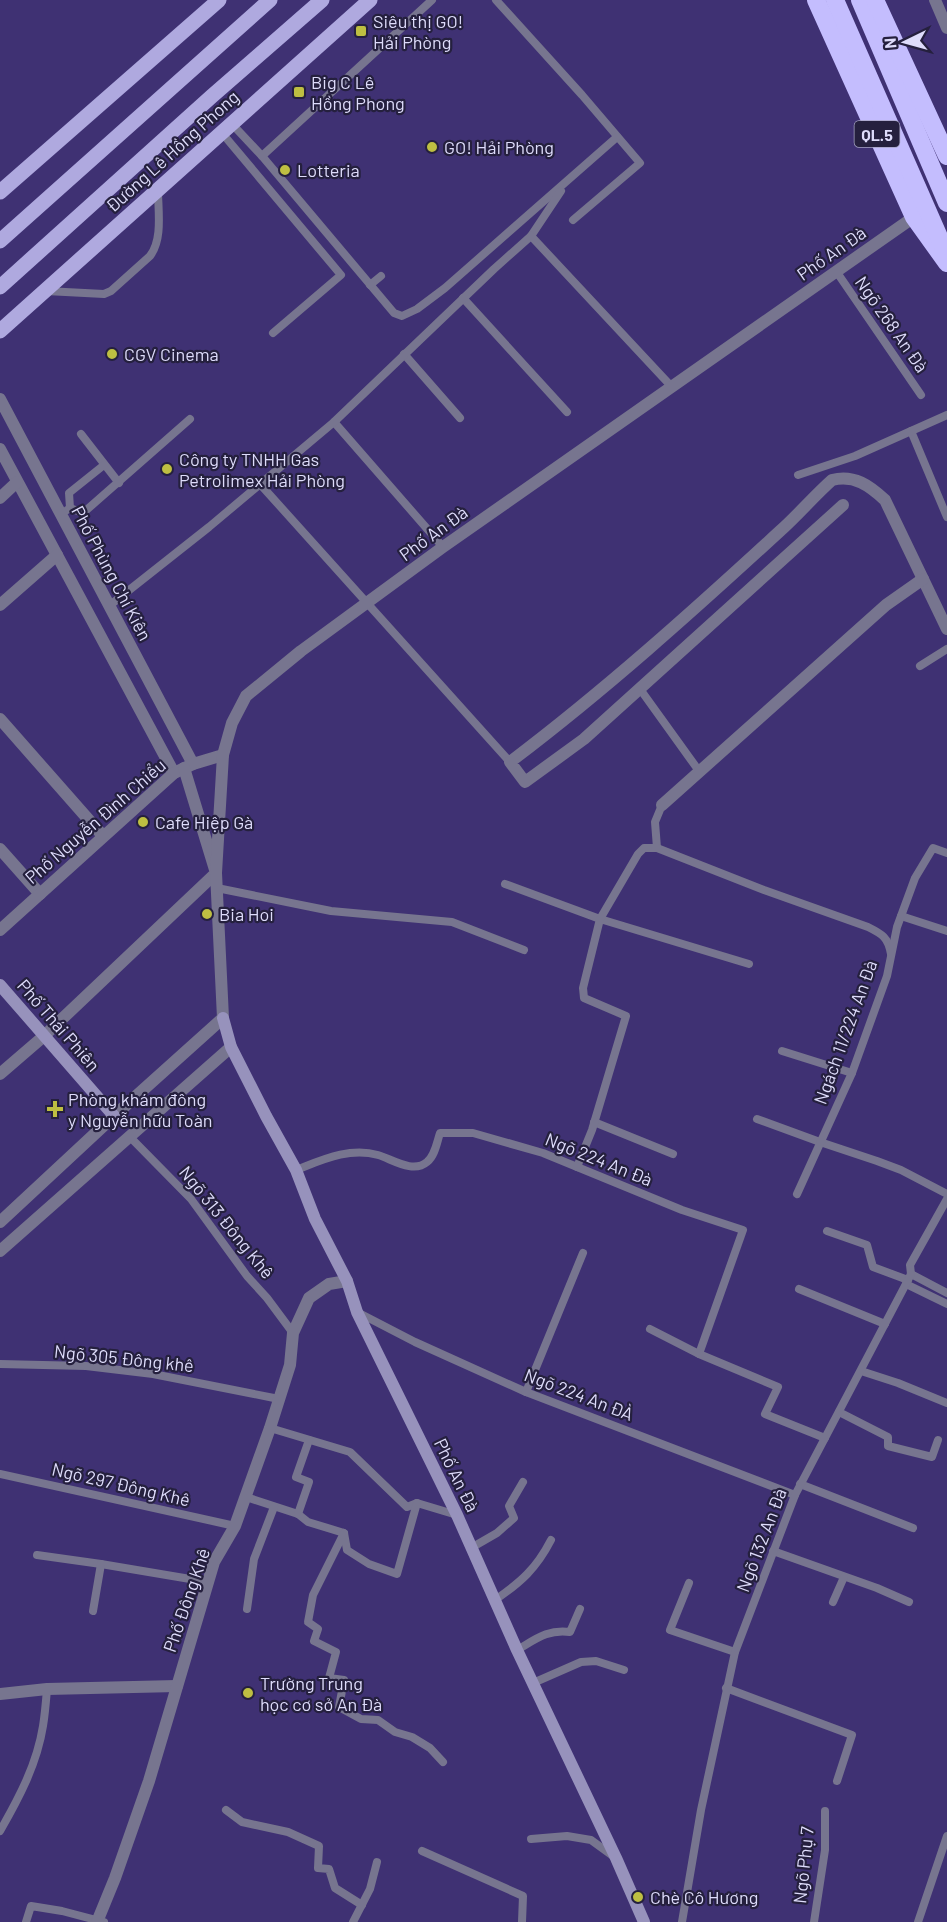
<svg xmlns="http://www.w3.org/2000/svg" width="947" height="1922" viewBox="0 0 947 1922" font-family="Barlow,sans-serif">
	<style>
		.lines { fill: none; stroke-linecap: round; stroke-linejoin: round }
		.lane { stroke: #77758f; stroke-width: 8 }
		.street { stroke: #77758f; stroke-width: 12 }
		.secondary { stroke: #9792bc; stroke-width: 12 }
		.primary { stroke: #afa9df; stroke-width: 15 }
		.highway { stroke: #c4bdfe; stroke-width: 18 }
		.poi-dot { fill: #bebf42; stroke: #25203e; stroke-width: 2 }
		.labels { text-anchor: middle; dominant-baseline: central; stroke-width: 4.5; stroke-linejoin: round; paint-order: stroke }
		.shield { fill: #25203e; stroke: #a6a4c2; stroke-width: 1.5 }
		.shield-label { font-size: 16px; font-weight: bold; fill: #dedcfb }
		.poi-label { font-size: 18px; fill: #dedcfb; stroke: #25203e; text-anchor: start }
		.street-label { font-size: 18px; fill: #dedcfb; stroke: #25203e }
	</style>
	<rect width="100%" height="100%" fill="#3f3173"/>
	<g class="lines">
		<!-- lane -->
		<g class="lane">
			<polyline points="496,0 582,95 640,163 573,220"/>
			<polyline points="232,124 262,156 394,313 402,316 417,309 445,288 617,137"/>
			<polyline points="222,133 341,275 273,333"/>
			<polyline points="262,156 432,0"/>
			<polyline points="531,236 561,191"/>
			<polyline points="836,271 921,395"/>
			<polyline points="370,285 381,276"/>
			<path d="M46,291L104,294L111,291L150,256C163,239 158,211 158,190"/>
			<polyline points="463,298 567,412"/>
			<polyline points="404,354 460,418"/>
			<polyline points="334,422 443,547"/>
			<polyline points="911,431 947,517"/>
			<polyline points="81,434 119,483"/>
			<polyline points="798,475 855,456 947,415"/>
			<polyline points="260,484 510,762"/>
			<polyline points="70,508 83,513 190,419"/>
			<polyline points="67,510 70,508 69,493 104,465"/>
			<polyline points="109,606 209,527 334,422 494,269 531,236 671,386"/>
			<polyline points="920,666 947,649"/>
			<polyline points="640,689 699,771"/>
			<polyline points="657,848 655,822 662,805"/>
			<polyline points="505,884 600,919 749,964"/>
			<polyline points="217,888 331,911 452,922 524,950"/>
			<polyline points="901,916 947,931"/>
			<polyline points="782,1051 852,1073"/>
			<polyline points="757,1119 820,1142 877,1161 901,1170 947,1194"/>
			<polyline points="594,1122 673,1154"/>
			<polyline points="129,1136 191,1199 247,1276 267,1298 293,1333"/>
			<path d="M577,1167L592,1130L626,1016L584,998L583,988L600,919L638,854L644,848H657L764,890L868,927C882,934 888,937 891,954"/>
			<path d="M296,1170C322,1160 349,1147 378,1155C392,1159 413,1174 427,1162C435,1156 437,1142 440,1133H473L543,1153L682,1210L743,1230L699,1354"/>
			<polyline points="797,1194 852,1073 887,976 897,927 915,878 933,848 947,853"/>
			<polyline points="827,1231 867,1245 873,1267 908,1280"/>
			<polyline points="911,1274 947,1293"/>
			<polyline points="906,1284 947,1304"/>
			<polyline points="799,1289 885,1324"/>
			<polyline points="357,1312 415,1342 526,1392 795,1495"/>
			<polyline points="650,1329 699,1354 778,1387 765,1414 825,1438"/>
			<polyline points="0,1364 86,1366 153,1374 279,1399"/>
			<polyline points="861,1371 898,1383 947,1403"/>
			<polyline points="526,1392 583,1253"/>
			<polyline points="839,1412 888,1437 888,1446 932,1457 938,1440"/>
			<polyline points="270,1428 350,1452 407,1507 417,1503 457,1515"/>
			<polyline points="0,1474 235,1526"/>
			<polyline points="800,1484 913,1528"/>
			<polyline points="246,1497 298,1514 308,1522 344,1533 347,1550 369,1564 397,1574 417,1503"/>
			<polyline points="298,1514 309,1482 296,1477 309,1440"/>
			<polyline points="344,1533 313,1595 308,1622 318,1629 314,1641 336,1652 329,1678 344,1680 339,1707 361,1719 378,1720 395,1732 412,1737 430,1748 443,1762"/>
			<polyline points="471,1548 497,1533 514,1518 509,1506 523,1482"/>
			<polyline points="773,1551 877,1588 909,1602"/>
			<polyline points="37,1555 101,1564 208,1582"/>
			<polyline points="689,1583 670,1630 735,1652"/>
			<path d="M495,1600C521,1582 536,1569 551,1540"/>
			<polyline points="833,1602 844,1577"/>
			<polyline points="247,1609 254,1559 274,1507"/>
			<polyline points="93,1611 101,1564"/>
			<path d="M517,1650C536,1639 548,1629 570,1632L580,1609"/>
			<polyline points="533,1683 581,1662 596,1661 624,1670"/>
			<polyline points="726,1688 852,1735 837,1781"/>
			<polyline points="226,1810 242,1822 288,1832 319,1846 318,1868 329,1869 335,1888 362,1905"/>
			<path d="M0,1831C19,1798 37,1764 43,1726C45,1714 46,1701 47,1689"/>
			<polyline points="531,1839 567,1836 591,1840 613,1856"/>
			<polyline points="422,1851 523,1896 522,1922"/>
			<polyline points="26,1922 31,1906 62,1911 104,1922"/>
			<polyline points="353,1922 370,1889 377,1862"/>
			<polyline points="682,1922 701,1810 735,1652 795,1495 908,1280 911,1274 910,1265 947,1199"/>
			<polyline points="814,1922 825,1850 825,1811"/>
			<polyline points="918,1922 947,1836"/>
		</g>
		<!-- street -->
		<g class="street">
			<polyline points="935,0 947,28"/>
			<polyline points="0,399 193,764"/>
			<polyline points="0,449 174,773"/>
			<polyline points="0,498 17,482"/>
			<path d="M843,505L584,739L525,782L510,762C604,691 693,611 780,531C798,515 814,496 832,480C854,474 870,486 885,500L947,629"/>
			<polyline points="0,605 57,555"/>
			<polyline points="0,719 103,836"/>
			<polyline points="662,805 886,605 923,579"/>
			<polyline points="0,849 40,894"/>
			<polyline points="0,930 174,773 193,764 223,755"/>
			<polyline points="0,1074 44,1036 216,873 184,768"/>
			<polyline points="0,1222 114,1116 223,1018 216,873 223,755 232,723 246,696 301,651 443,547 914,217"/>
			<polyline points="0,1251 231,1047"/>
			<polyline points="0,1694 47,1689 177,1686"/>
			<polyline points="97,1922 115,1878 149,1781 214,1562 235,1526 270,1428 290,1365 293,1333 309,1298 329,1284 347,1281"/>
		</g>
		<!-- secondary -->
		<g class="secondary">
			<polyline points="0,985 114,1116"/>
			<polyline points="223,1018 231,1047 266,1116 296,1170 315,1219 347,1281 357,1312 457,1515 517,1650 616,1858 644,1922"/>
		</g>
		<!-- primary -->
		<g class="primary">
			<polyline points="0,192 219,0"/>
			<polyline points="0,241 270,0"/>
			<polyline points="0,287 212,96 322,0"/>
			<polyline points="0,331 370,0"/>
		</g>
		<!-- highway -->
		<g class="highway">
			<polyline points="816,0 914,217 947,263"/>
			<polyline points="835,0 943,246"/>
			<polyline points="860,0 947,203"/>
			<polyline points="875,0 947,156"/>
		</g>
	</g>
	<!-- markers -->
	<g class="poi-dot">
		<rect x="355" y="25" width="12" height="12" rx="3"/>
		<rect x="293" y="86" width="12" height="12" rx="3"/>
		<circle cx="432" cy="147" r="6"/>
		<circle cx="285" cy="170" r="6"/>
		<circle cx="112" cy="354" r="6"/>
		<circle cx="167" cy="469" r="6"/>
		<circle cx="143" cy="822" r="6"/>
		<circle cx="207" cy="914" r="6"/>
		<path d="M52 1100h6v6h6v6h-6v6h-6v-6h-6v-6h6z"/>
		<circle cx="248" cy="1693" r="6"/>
		<circle cx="638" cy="1897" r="6"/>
	</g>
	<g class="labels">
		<!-- shield labels -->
		<rect class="shield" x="854.5" y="121" width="45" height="26" rx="4.5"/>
		<g class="shield-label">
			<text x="877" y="134">QL.5</text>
		</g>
		<!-- poi labels -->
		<g class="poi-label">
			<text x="373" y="21">Siêu thị GO!<tspan x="373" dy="21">Hải Phòng</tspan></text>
			<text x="311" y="82">Big C Lê<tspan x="311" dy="21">Hồng Phong</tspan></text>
			<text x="444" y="147">GO! Hải Phòng</text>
			<text x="297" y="170">Lotteria</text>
			<text x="124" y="354">CGV Cinema</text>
			<text x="179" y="459">Công ty TNHH Gas<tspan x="179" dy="21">Petrolimex Hải Phòng</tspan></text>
			<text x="155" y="822">Cafe Hiệp Gà</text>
			<text x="219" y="914">Bia Hoi</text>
			<text x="68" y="1099">Phòng khám đông<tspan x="68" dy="21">y Nguyễn hữu Toàn</tspan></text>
			<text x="260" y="1683">Trường Trung<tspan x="260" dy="21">học cơ sở An Đà</tspan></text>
			<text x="650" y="1897">Chè Cô Hương</text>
		</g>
		<!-- street labels -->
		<g class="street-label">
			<text transform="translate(172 151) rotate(-42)">Đường Lê Hồng Phong</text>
			<text transform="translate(831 253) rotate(-35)">Phố An Đà</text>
			<text transform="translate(892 324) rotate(55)">Ngõ 268 An Đà</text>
			<text transform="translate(433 533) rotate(-36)">Phố An Đà</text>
			<text transform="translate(112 573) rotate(62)">Phố Phùng Chí Kiên</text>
			<text transform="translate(95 821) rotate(-41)">Phố Nguyễn Đình Chiểu</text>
			<text transform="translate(59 1025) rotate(49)">Phố Thái Phiên</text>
			<text transform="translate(845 1032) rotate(-70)">Ngách 11/224 An Đà</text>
			<text transform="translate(599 1159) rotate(22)">Ngõ 224 An Đà</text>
			<text transform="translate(227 1222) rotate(51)">Ngõ 313 Đông Khê</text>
			<text transform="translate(124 1358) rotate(6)">Ngõ 305 Đông khê</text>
			<text transform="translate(579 1394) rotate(21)">Ngõ 224 An ĐÀ</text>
			<text transform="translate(457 1475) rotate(64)">Phố An Đà</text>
			<text transform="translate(121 1484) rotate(13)">Ngõ 297 Đông Khê</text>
			<text transform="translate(761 1540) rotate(-69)">Ngõ 132 An Đà</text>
			<text transform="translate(186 1600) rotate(-71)">Phố Đông Khê</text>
			<text transform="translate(803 1865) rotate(-84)">Ngõ Phụ 7</text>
		</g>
	</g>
	<!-- north arrow -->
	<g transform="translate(905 42) rotate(265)" stroke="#25203e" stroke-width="4.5" paint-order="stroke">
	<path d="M0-4.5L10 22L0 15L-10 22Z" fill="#dedcfb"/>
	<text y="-9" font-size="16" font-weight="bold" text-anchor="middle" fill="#dedcfb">N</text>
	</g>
</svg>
